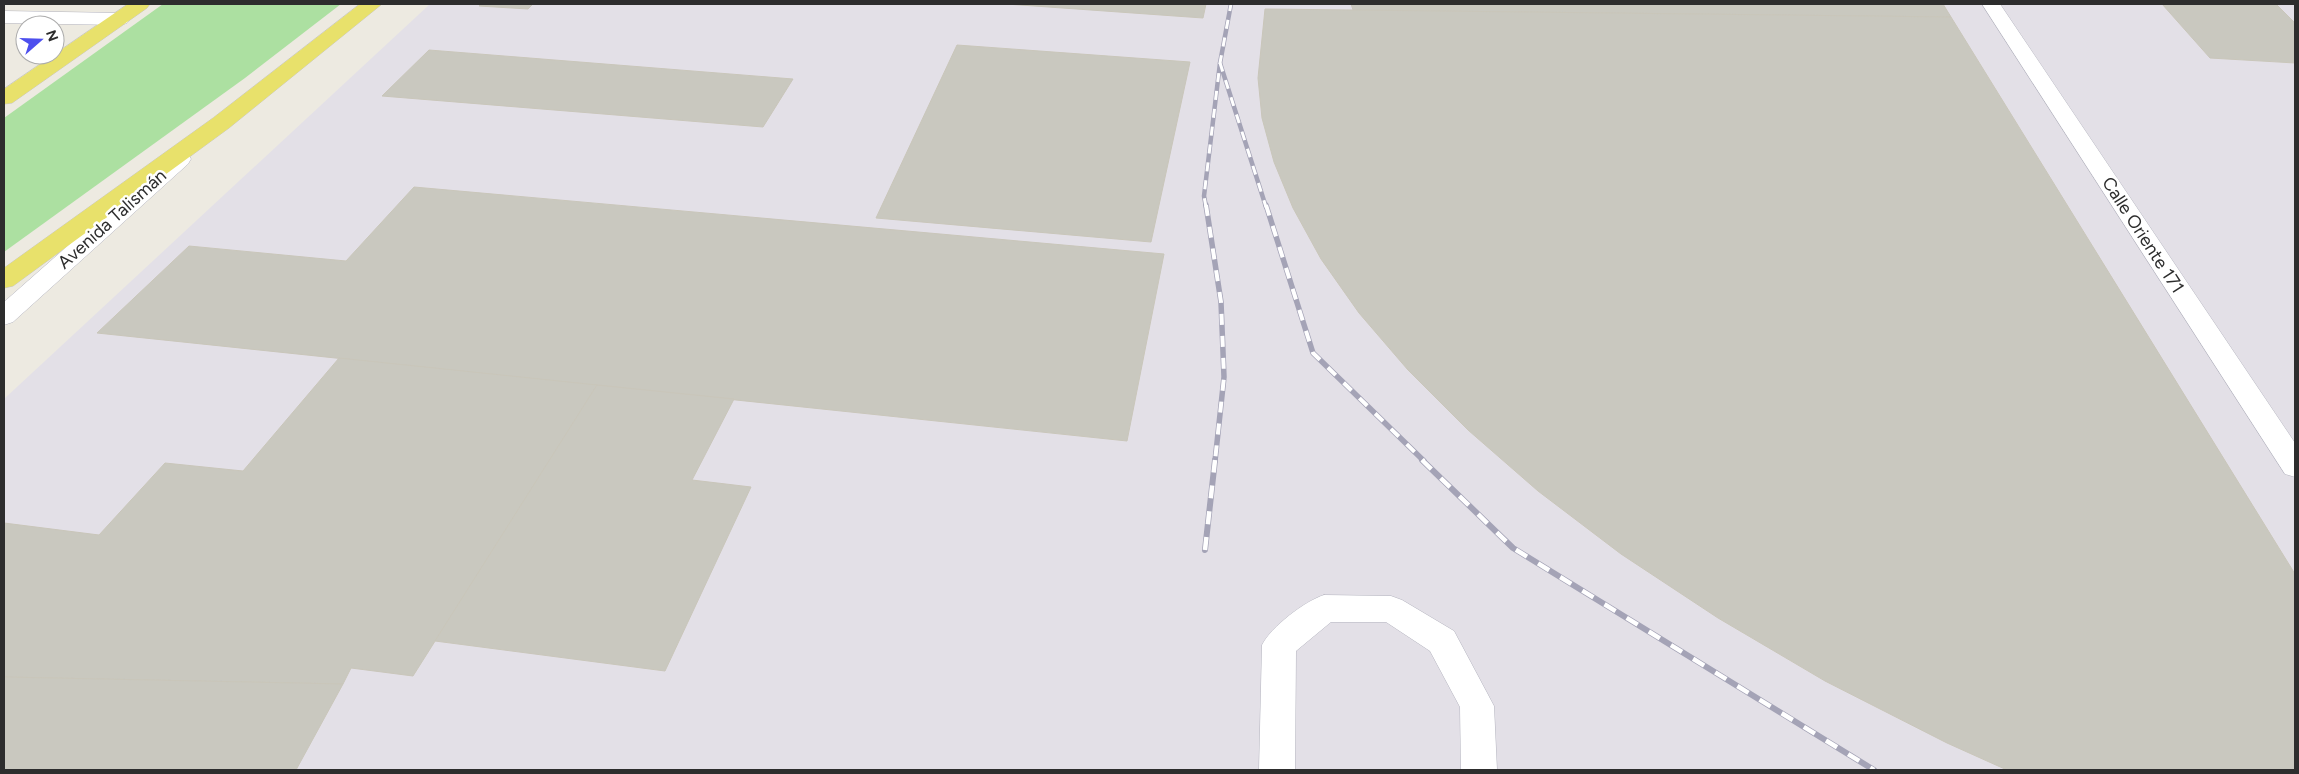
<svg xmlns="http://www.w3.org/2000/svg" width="2299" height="774" viewBox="0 0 2299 774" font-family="Figtree,sans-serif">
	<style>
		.industrial { fill: #e3e0e7 }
		.green { fill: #ace0a1 }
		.building { fill: #c9c8bf; stroke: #c9c6ba }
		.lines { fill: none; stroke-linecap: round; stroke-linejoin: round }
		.minor-casing { stroke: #b4b4bf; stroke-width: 1 }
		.major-casing { stroke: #c8c8c8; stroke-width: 1 }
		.minor { fill: #fff; fill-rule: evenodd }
		.major { fill: #e8e16b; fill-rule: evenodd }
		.rail-far2-casing { stroke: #a4a3b6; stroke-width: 4.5 }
		.rail-far1-casing { stroke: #a4a3b6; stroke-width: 5.5 }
		.rail-casing { stroke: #a4a3b6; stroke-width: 6 }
		.rail-far2 { stroke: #fff; stroke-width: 3; stroke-dasharray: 9; stroke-linecap: butt }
		.rail-far1 { stroke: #fff; stroke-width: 4; stroke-dasharray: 11; stroke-linecap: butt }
		.rail { stroke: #fff; stroke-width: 4.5; stroke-dasharray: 13; stroke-linecap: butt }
		.labels { text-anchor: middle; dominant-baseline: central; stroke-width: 5; stroke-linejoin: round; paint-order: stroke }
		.street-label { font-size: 18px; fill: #2d2d2d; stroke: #fff }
	</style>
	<rect width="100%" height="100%" fill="#edeae1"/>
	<!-- industrial -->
	<polygon class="industrial" points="430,4 2295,4 2295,770 4,770 4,399"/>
	<!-- green -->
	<polygon class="green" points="163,4 341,4 245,78 4,252 4,118"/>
	<!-- building -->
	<g class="building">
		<polygon points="481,4 533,4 528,9 479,6"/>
		<polygon points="1006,4 1206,4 1203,18"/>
		<polygon points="1351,4 1943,4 1951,17 1353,10"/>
		<polygon points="2162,4 2276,4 2295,23 2295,63 2210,58"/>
		<polygon points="1265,9 1951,17 2295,574 2295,770 2007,770 1947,743 1825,681 1718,618 1621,554 1538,491 1468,430 1408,370 1359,313 1321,259 1293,208 1274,162 1262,118 1258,78"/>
		<polygon points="957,45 1190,62 1151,242 876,218"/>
		<polygon points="429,50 793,79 763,127 382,96"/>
		<polygon points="414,187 1164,254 1127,441 97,333 189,246 346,261"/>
		<polygon points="339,358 597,385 413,676 351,668 343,684 4,677 4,523 99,535 165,463 243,471"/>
		<polygon points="597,385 734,399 692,480 751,487 665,671 435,641"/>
		<polygon points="4,677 343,684 296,770 4,770"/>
	</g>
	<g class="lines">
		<defs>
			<g id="minor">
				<polygon points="1982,4 2000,4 2295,443 2295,477 2285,474"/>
				<polygon points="4,11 120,13 127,15 130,19 127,23 120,25 4,23"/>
				<polygon points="180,152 188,154 191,159 188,164 13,322 4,325 4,302 172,154"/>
				<path d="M1324,595L1391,596L1402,600L1454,631L1494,706L1497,770H1461L1460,707L1430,651L1386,622H1331L1296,651L1295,770H1259L1262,645C1271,627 1305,601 1324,595Z"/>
			</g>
			<g id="major">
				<polygon points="128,4 150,4 147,8 12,103 4,104 4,89"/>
				<polygon points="360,4 382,4 229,128 13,286 4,288 4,268 213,118"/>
			</g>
		</defs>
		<!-- minor casing -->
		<use href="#minor" class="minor-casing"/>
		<!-- major casing -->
		<use href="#major" class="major-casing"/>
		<!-- minor -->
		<use href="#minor" class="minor"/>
		<!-- major -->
		<use href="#major" class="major"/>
		<defs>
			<g id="rail-far2">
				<polyline points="1220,63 1266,207"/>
				<polyline points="1206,207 1204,196 1220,63 1231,4"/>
			</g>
			<g id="rail-far1">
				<polyline points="1206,205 1221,302 1224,377 1215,461"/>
				<polyline points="1266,205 1313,353 1424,461"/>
			</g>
			<g id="rail">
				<polyline points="1422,460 1513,548 1874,770"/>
				<polyline points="1205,550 1215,460"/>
			</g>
		</defs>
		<!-- rail-far2 casing -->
		<use href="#rail-far2" class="rail-far2-casing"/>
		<!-- rail-far1 casing -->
		<use href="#rail-far1" class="rail-far1-casing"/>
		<!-- rail casing -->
		<use href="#rail" class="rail-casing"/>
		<!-- rail-far2 -->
		<use href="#rail-far2" class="rail-far2"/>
		<!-- rail-far1 -->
		<use href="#rail-far1" class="rail-far1"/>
		<!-- rail -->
		<use href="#rail" class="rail"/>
	</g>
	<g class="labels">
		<!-- street labels -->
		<g class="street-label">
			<text transform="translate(112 219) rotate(-42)">Avenida Talismán</text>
			<text transform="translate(2143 235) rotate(57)">Calle Oriente 171</text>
		</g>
	</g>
	<!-- border -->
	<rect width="2299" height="774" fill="none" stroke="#2d2d2d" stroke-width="10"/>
	<!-- north arrow -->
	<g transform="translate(40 40) rotate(70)"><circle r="24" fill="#ffffff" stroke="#ababab"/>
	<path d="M0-4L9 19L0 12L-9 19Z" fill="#4d4fee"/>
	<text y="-8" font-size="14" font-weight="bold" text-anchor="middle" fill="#2d2d2d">N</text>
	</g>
</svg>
